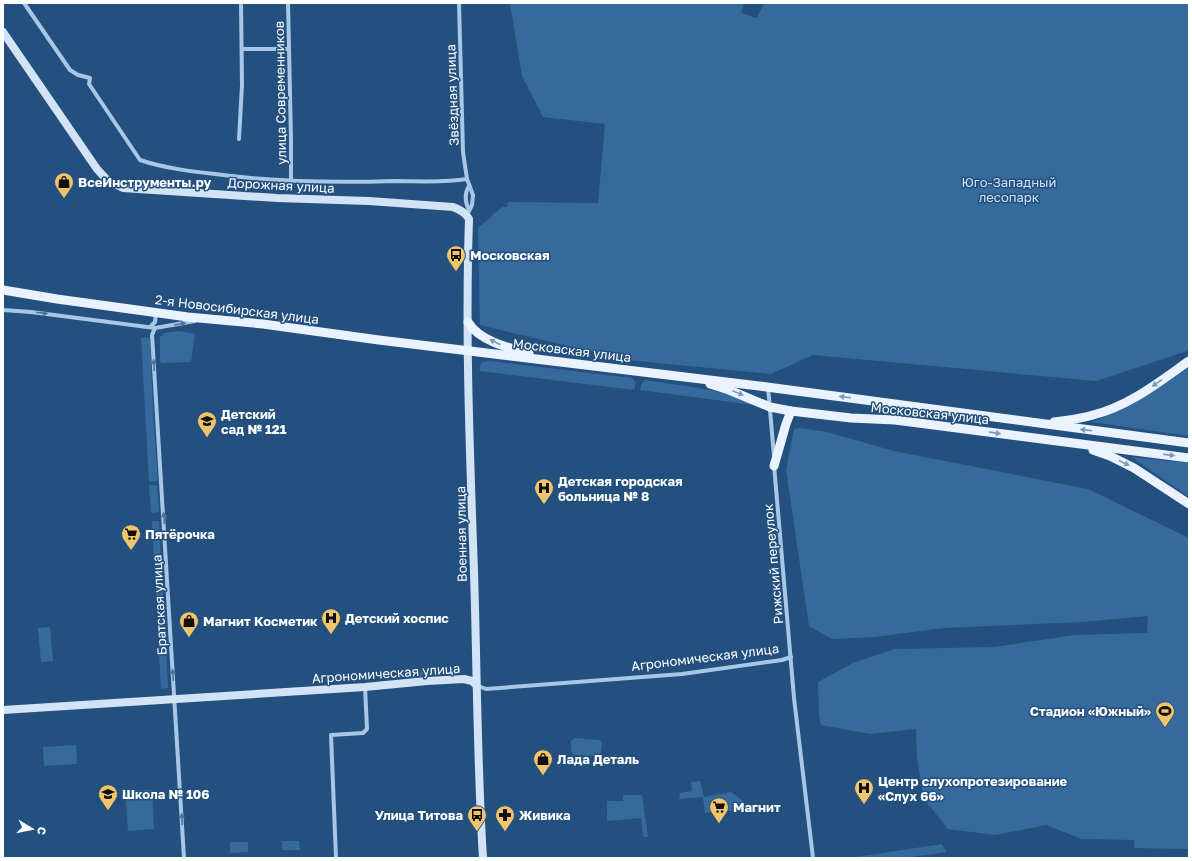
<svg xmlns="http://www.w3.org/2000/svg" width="1192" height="861" viewBox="0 0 1192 861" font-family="'Golos Text',sans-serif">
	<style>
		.green { fill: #366a9c }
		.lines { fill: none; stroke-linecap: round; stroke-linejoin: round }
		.street { stroke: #a8c7e6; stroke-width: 4 }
		.secondary { stroke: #d2e3f5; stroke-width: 8 }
		.primary { stroke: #e9f2fd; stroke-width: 9 }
		.oneway { fill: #4b749d }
		.oneway2 { fill: #7c99b7 }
		.labels { text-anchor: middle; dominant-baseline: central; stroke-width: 3; stroke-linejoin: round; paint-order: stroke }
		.street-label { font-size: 13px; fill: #fff; stroke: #23507e }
		.poi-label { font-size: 13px; font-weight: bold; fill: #fff; stroke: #23507e; text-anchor: start }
		.park-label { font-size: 13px; fill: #cbe0f5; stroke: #23507e }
	</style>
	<rect width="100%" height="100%" fill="#23507e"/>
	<!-- green -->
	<g class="green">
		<polygon points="510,3 744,3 741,13 757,18 764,3 1189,3 1189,349 1187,351 1096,381 813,355 771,374 626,360 480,325 478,228 502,207 507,207 508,202 598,203 605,124 543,117 522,76"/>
		<polygon points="179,331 195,334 191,362 161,363 160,360 160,337 165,333"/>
		<polygon points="148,337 150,339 153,411 158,481 149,482 141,338"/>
		<polygon points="490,361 632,378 636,382 634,390 480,371 480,365 482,362"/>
		<polygon points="1189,368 1189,436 1092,422 1130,406"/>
		<polygon points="645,380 699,388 729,394 754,405 640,390 642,383"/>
		<polygon points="799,428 827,432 894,451 1088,489 1189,538 1189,849 1134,848 1134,840 1082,839 1046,825 995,835 948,829 924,799 917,757 916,729 870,734 821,725 819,716 818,682 853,663 895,649 994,647 1074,635 1147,633 1148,616 1082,622 943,628 875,637 832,639 809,626 786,470 794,429"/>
		<polygon points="1131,457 1189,463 1189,497"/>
		<polygon points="149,485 157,485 159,512 151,513"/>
		<polygon points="152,521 159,521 168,688 161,689"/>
		<polygon points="50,627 53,661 41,662 38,628"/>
		<polygon points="424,671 424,674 421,677 403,678 400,676 399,673"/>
		<polygon points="575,738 600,740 602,744 601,752 597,756 574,755 571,752 571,741"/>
		<polygon points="76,745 77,764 44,766 43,747"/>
		<polygon points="700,781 704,797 731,792 753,809 705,813 703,797 679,799 680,793 692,791 691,782"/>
		<polygon points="152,790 154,829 128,831 125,791"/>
		<polygon points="623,795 642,795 648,837 643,837 641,818 607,821 607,801 623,801"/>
		<polygon points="282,841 299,841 300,850 282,850"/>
		<polygon points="248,842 248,852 230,853 230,842"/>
		<polygon points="942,844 946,852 905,858 856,858 856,857"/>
	</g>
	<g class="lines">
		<!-- street -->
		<g class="street">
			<path d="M24,3L70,70L78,75L90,78L89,84L140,160C164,168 189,171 215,174C274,182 334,183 394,181C418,181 443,183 467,179"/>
			<polyline points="288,3 291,140 291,182"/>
			<polyline points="459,3 463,152 467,179 473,195 472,205 467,215"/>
			<polyline points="242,49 289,49"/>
			<polyline points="239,139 242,85 241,3"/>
			<path d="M469,186C464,194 465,202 469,210"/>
			<polyline points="3,310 31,312 155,328 195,321"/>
			<polyline points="150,327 155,322 156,313"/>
			<polyline points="155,328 152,335 184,858"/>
			<polyline points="768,387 774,456"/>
			<polyline points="774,465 794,698 813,858"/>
			<polyline points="476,685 486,689 682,674 782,660 791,657"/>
			<polyline points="336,858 331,735 363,733 367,729 365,687"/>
		</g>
		<!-- secondary -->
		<g class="secondary">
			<path d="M3,32L97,169L108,181L123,188L277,198L369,201L453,207C460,210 465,212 469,219C465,337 470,455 474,572C477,667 477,763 483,858"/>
			<polyline points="3,710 365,687 427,681 464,679 472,681 476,685"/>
		</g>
		<!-- primary -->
		<g class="primary">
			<polyline points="3,290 57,299 188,317 263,324 379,340 759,386 1189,443"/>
			<path d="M468,322C479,341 509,348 529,353"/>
			<polyline points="710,384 729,390 770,407 791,411 851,418 895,420 957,428 1189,458"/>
			<path d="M1054,422C1067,420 1080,419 1093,415C1129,406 1159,382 1189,361"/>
			<polyline points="1093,450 1110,456 1134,468 1189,504"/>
			<polyline points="774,466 786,424 791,411"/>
		</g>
	</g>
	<!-- one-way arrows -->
	<defs><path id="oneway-solid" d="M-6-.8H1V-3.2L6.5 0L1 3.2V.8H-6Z"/></defs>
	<g class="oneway">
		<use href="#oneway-solid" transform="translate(42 313) rotate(7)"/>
		<use href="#oneway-solid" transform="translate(180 324) rotate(-10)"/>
		<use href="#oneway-solid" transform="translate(154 365) rotate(-93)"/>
		<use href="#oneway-solid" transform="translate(164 518) rotate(-94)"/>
		<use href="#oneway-solid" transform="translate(173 675) rotate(-94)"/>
		<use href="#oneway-solid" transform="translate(182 819) rotate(-93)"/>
	</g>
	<g class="oneway2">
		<use href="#oneway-solid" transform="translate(495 342) rotate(-152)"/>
		<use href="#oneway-solid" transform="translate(1157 383) rotate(146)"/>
		<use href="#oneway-solid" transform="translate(738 393) rotate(22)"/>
		<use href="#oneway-solid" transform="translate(845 397) rotate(-173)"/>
		<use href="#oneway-solid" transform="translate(1086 430) rotate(-173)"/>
		<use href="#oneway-solid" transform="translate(995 433) rotate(8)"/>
		<use href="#oneway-solid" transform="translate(1169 455) rotate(7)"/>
		<use href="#oneway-solid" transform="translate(1124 463) rotate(26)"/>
	</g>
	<!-- icons -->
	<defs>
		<symbol id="shop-pin" viewBox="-11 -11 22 30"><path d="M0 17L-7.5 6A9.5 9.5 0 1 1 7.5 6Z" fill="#f1c36b" stroke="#23507e"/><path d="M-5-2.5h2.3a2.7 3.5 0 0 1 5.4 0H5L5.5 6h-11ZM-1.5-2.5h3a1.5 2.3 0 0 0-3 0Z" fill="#111"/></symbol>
		<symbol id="bus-pin" viewBox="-11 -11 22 30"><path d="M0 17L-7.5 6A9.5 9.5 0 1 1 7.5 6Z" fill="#f1c36b" stroke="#23507e"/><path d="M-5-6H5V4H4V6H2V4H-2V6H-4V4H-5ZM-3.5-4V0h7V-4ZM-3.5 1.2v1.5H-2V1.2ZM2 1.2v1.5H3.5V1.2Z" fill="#111"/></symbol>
		<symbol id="school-pin" viewBox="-11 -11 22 30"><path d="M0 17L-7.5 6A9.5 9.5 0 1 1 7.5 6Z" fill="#f1c36b" stroke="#23507e"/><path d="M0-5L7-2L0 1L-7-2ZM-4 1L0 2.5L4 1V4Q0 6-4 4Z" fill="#111"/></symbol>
		<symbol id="hospital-pin" viewBox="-11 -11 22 30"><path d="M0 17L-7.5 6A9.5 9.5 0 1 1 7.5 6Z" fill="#f1c36b" stroke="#23507e"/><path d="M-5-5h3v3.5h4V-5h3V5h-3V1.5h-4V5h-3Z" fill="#111"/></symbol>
		<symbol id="supermarket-pin" viewBox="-11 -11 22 30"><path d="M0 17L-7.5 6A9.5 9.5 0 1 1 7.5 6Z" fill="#f1c36b" stroke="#23507e"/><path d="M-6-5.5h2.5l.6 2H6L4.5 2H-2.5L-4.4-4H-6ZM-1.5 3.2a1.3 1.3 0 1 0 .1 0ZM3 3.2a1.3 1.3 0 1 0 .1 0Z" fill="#111"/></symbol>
		<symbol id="stadium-pin" viewBox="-11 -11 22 30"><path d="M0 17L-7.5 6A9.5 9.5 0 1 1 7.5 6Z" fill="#f1c36b" stroke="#23507e"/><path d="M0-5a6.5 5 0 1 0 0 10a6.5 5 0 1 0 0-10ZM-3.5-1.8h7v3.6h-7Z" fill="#111"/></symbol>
		<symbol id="pharmacy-pin" viewBox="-11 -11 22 30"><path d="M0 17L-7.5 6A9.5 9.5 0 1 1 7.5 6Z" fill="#f1c36b" stroke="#23507e"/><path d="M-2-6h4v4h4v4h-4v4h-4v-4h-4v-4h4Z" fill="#111"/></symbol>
	</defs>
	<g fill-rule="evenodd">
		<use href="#shop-pin" x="53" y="171" width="22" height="30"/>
		<use href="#bus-pin" x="445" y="244" width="22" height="30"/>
		<use href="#school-pin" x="196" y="410" width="22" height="30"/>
		<use href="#hospital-pin" x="533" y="477" width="22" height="30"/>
		<use href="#supermarket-pin" x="120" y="523" width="22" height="30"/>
		<use href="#hospital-pin" x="320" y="607" width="22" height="30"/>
		<use href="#shop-pin" x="178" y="610" width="22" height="30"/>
		<use href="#stadium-pin" x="1154" y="700" width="22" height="30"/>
		<use href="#shop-pin" x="532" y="748" width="22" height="30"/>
		<use href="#hospital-pin" x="853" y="777" width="22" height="30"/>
		<use href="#school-pin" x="97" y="783" width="22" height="30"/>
		<use href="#supermarket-pin" x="708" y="796" width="22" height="30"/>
		<use href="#bus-pin" x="466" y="804" width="22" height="30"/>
		<use href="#pharmacy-pin" x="494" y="804" width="22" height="30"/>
	</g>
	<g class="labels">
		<!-- street labels -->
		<g class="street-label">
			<text transform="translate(280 93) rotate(-91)">улица Современников</text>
			<text transform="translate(452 95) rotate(-92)">Звёздная улица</text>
			<text transform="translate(281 185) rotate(3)">Дорожная улица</text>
			<text transform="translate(237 309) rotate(7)">2-я Новосибирская улица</text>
			<text transform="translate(572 350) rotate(7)">Московская улица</text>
			<text transform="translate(930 413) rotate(6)">Московская улица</text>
			<text transform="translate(461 534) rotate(-91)">Военная улица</text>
			<text transform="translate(773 564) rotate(-95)">Рижский переулок</text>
			<text transform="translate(159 605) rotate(-93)">Братская улица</text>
			<text transform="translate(705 657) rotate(-7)">Агрономическая улица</text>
			<text transform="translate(386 673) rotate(-4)">Агрономическая улица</text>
		</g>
		<!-- poi labels -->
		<g class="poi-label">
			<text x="78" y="182">ВсеИнструменты.ру</text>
			<text x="470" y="255">Московская</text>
			<text x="221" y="414">Детский<tspan x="221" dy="15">сад № 121</tspan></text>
			<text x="558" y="481">Детская городская<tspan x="558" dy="15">больница № 8</tspan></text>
			<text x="145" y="534">Пятёрочка</text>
			<text x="345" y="618">Детский хоспис</text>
			<text x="203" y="621">Магнит Косметик</text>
			<text x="1151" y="711" text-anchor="end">Стадион «Южный»</text>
			<text x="557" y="759">Лада Деталь</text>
			<text x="878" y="781">Центр слухопротезирование<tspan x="878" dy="15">«Слух 66»</tspan></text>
			<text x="122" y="794">Школа № 106</text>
			<text x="733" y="807">Магнит</text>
			<text x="463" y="815" text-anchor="end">Улица Титова</text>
			<text x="519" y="815">Живика</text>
		</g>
		<!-- park labels -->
		<g class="park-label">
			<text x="1009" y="182">Юго-Западный<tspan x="1009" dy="15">лесопарк</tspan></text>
		</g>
	</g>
	<!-- border -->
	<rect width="1192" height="861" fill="none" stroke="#ffffff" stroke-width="8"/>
	<!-- north arrow -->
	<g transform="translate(32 829) rotate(100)" stroke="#23507e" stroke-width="3" paint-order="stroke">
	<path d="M0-3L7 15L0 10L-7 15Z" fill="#ffffff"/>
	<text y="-6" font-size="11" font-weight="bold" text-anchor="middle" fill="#ffffff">С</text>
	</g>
</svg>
